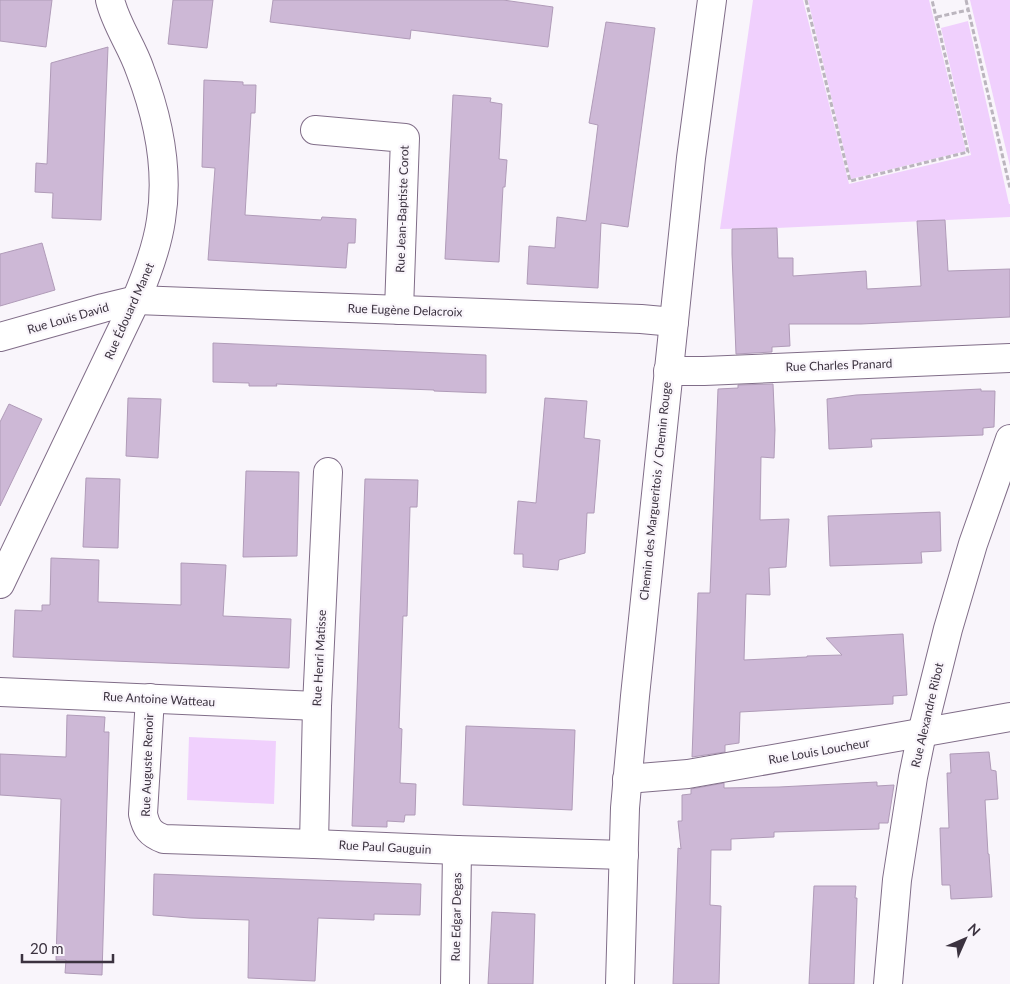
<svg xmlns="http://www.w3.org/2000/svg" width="1010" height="984" viewBox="0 0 1010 984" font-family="Lato,sans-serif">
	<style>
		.green { fill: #f0d0fd }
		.building { fill: #cdb8d6; stroke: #b09bb8 }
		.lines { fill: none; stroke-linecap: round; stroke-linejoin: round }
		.minor-casing { stroke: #806d88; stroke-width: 30 }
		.path { stroke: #bbb5be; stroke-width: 3; stroke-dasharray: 5 2.5; stroke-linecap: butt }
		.minor { stroke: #fff; stroke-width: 28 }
		.labels { text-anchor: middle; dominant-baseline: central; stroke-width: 4.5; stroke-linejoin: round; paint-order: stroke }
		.street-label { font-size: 12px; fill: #3b323f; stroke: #f9f5fb }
	</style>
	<rect width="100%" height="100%" fill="#f9f5fb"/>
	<!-- green -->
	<g class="green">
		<polygon points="753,0 803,0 849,184 971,155 941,28 968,21 1009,204 1010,204 1010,217 777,228 720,229"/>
		<polygon points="808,0 929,0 966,151 851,179"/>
		<polygon points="970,0 1010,0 1010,166"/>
		<polygon points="189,737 276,741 274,804 187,800"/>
	</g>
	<!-- building -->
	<g class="building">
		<polygon points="0,0 52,0 46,47 0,41"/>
		<polygon points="173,0 213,0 207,48 168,44"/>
		<polygon points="273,0 503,0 553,7 548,47 411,30 410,39 270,22"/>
		<polygon points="606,22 655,28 628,227 601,223 598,288 527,284 529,246 555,248 557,217 586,221 598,125 589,123"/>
		<polygon points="108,47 101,220 52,218 53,193 35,192 36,163 47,164 51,63"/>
		<polygon points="204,80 243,82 243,85 256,85 255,113 251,113 245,215 321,220 322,217 356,219 355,243 348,243 346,268 208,260 215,168 202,167"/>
		<polygon points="453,95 491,98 490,102 502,104 499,159 507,160 505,187 503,187 499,262 445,259"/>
		<polygon points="945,220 948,271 1010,269 1010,317 861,324 789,324 790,346 772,347 772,352 736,354 732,254 732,229 777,228 778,258 793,258 793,276 866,271 867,289 921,286 917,221"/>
		<polygon points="42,243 55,290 0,306 0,254"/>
		<polygon points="213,343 486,355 486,393 434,391 434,390 276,384 277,386 249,386 249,383 213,382"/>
		<polygon points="773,384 775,430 774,458 761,457 760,520 789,519 786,567 769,568 770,595 746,594 744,660 807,657 807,656 842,655 826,638 903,634 907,695 893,696 893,704 740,712 739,743 725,745 725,752 692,757 698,593 710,593 718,389 738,388 738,385"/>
		<polygon points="981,389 981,391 995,391 994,427 983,428 983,435 871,439 872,447 829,449 827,399 856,395"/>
		<polygon points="128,398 161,399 158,458 126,456"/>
		<polygon points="545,398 587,401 584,438 600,440 594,513 587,513 585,553 559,560 558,570 523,567 523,554 514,554 518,501 536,503"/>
		<polygon points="9,404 42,419 0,506 0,422"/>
		<polygon points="246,471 299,472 297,556 243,557"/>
		<polygon points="86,478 120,479 118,548 83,547"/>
		<polygon points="365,479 418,480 417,507 410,507 407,616 403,616 399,728 402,729 400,783 416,784 415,815 405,815 404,822 387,821 387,827 352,826"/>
		<polygon points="940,512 941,551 921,552 922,563 830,566 828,516"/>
		<polygon points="51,558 99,560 98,602 181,605 181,563 226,565 223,616 291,619 289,668 13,657 15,610 42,611 42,605 50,605"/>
		<polygon points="67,715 105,717 104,732 109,732 102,975 65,973 66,960 56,960 61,799 0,795 0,754 66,757"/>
		<polygon points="466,726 575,730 572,810 463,805"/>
		<polygon points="989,752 991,770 996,771 998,799 985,800 988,854 989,854 992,897 951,899 950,885 942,885 940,828 949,828 947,773 951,773 950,754"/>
		<polygon points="877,782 877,786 894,785 888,823 879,823 879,829 774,832 774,837 731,839 731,850 711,850 710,905 721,906 719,984 673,984 678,848 681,849 678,821 682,821 682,795 691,794 691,789 724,783 724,788 779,787"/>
		<polygon points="154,874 421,884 420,915 374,914 374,920 318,918 315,981 248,978 249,920 190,918 153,915"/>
		<polygon points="814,886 856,886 855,898 857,898 854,984 809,984"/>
		<polygon points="492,912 535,914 533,984 488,984"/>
	</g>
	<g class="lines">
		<defs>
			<g id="minor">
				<polyline points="315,130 405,138 399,310"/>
				<polyline points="0,337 103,308 136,300 641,319 674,322"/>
				<polyline points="668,371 704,371 1010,358"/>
				<path d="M0,584L136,300C147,274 157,248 161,220C169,170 158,117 140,70C132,46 116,25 110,0"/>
				<polyline points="0,692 317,706"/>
				<path d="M150,698L143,814C146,828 150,834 164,839L314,844L457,850L624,855"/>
				<polyline points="627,779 688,774 1010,717"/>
				<polyline points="314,844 317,706 328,472"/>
				<polyline points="455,984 457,850"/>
				<polyline points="620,984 625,808 635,696 691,158 712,0"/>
				<polyline points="888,984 897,880 913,777 922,733 948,629 973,544 1010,439"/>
			</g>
		</defs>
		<!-- minor casing -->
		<use href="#minor" class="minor-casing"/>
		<!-- path -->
		<g class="path">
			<polyline points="806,0 850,181 968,152 932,0"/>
			<polyline points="966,0 1010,188"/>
			<polyline points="937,17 968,10"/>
		</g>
		<!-- minor -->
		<use href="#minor" class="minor"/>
	</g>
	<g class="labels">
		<!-- street labels -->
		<g class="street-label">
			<text transform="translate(402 209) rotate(-88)">Rue Jean-Baptiste Corot</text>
			<text transform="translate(405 310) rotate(2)">Rue Eugène Delacroix</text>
			<text transform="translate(129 311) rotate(-66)">Rue Édouard Manet</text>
			<text transform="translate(68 318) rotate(-16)">Rue Louis David</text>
			<text transform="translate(839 365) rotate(-2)">Rue Charles Pranard</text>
			<text transform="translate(655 491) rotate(-84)">Chemin des Margueritois / Chemin Rouge</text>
			<text transform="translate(319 658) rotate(-87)">Rue Henri Matisse</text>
			<text transform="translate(159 699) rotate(3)">Rue Antoine Watteau</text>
			<text transform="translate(927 715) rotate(-77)">Rue Alexandre Ribot</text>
			<text transform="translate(819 751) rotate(-10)">Rue Louis Loucheur</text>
			<text transform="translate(147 765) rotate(-88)">Rue Auguste Renoir</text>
			<text transform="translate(385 847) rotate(3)">Rue Paul Gauguin</text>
			<text transform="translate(456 917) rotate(-89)">Rue Edgar Degas</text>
		</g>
	</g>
	<!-- north arrow -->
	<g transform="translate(965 939) rotate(45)" stroke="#f9f5fb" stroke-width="4" paint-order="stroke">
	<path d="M0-4L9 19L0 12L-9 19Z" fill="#3b323f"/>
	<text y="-8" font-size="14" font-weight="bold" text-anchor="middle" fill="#3b323f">N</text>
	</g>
	<!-- scale -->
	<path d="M22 954v8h91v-8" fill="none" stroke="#3b323f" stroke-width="2.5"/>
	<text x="30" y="954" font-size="15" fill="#3b323f" stroke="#f9f5fb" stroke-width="4" paint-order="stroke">20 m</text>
</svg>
